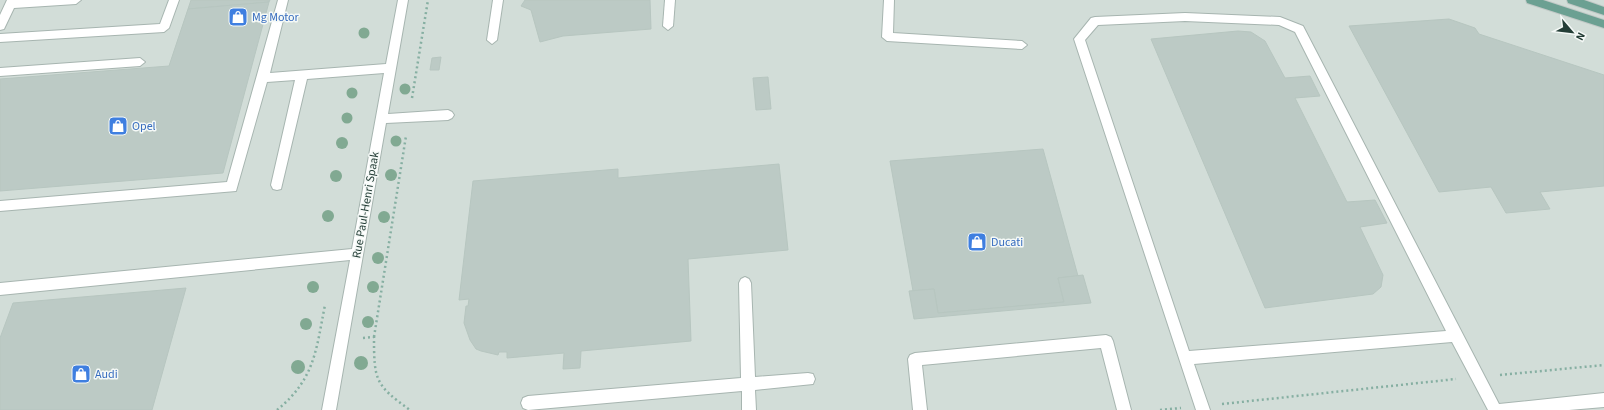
<svg xmlns="http://www.w3.org/2000/svg" width="1604" height="410" viewBox="0 0 1604 410" font-family="'Source Sans 3',sans-serif">
	<style>
		.built { fill: #d2ddd8 }
		.building { fill: #bccac5; stroke: #b7c6c0 }
		.lines { fill: none; stroke-linecap: round; stroke-linejoin: round }
		.minor-casing { stroke: #a7b5b0; stroke-width: 2 }
		.major-casing { stroke: #c2c9c7; stroke-width: 2 }
		.path { stroke: #86afa2; stroke-width: 2.5; stroke-dasharray: 2 3; stroke-linecap: butt }
		.minor { fill: #fff; fill-rule: evenodd }
		.major { fill: #6ba092; fill-rule: evenodd }
		.tree { fill: #81a992 }
		.labels { text-anchor: middle; dominant-baseline: central; stroke-width: 3; stroke-linejoin: round; paint-order: stroke }
		.shop-label { font-size: 12px; fill: #366cbe; stroke: #f5f9f7; text-anchor: start }
		.street-label { font-size: 12px; fill: #243e37; stroke: #f5f9f7 }
	</style>
	<rect width="100%" height="100%" fill="#e4ede9"/>
	<!-- built -->
	<rect class="built" x="0" y="0" width="1604" height="410"/>
	<!-- building -->
	<g class="building">
		<polygon points="191,0 270,0 269,2 188,9"/>
		<polygon points="525,0 650,0 651,29 563,36 540,42 531,10 521,6"/>
		<polygon points="269,2 223,173 0,191 0,79 169,66 188,9"/>
		<polygon points="1449,19 1475,28 1479,34 1604,75 1604,186 1540,192 1550,209 1506,213 1491,187 1439,192 1349,26"/>
		<polygon points="1238,31 1251,32 1265,41 1285,78 1310,76 1320,96 1295,98 1347,202 1375,200 1387,223 1360,227 1383,275 1381,287 1373,294 1265,308 1151,39"/>
		<polygon points="441,57 439,70 430,70 432,58"/>
		<polygon points="768,77 771,109 756,110 753,78"/>
		<polygon points="1043,149 1078,276 1058,278 1064,302 938,313 934,289 913,291 890,161"/>
		<polygon points="779,164 788,250 688,259 691,341 581,351 580,368 563,369 564,353 507,358 507,352 499,352 498,355 481,351 476,349 470,340 464,323 466,306 468,306 469,299 459,300 473,181 618,169 618,178"/>
		<polygon points="1083,275 1091,303 914,319 909,291 934,289 938,313 1064,302 1058,278"/>
		<polygon points="186,288 152,410 0,410 0,338 13,303"/>
	</g>
	<g class="lines">
		<defs>
			<g id="minor">
				<polygon points="7,0 81,0 76,4 14,8 4,29 0,30 0,15"/>
				<polygon points="169,0 179,0 169,28 164,32 0,42 0,34 160,24"/>
				<polygon points="278,0 288,0 270,73 386,64 398,0 408,0 388,114 448,110 452,112 454,115 452,118 448,120 386,123 336,410 322,410 350,260 0,295 0,283 352,249 384,73 307,79 281,189 277,190 273,189 271,185 295,80 267,82 236,191 0,211 0,201 227,182"/>
				<polygon points="493,0 503,0 497,40 492,44 487,40"/>
				<polygon points="665,0 675,0 673,26 668,30 663,26"/>
				<polygon points="884,0 894,0 893,33 1022,41 1027,45 1022,49 887,41 882,37"/>
				<path d="M1185,13L1280,17L1303,26L1499,404L1604,393V407L1569,410H1488L1452,342L1194,364L1210,410H1196L1074,39L1091,18L1095,17ZM1185,21L1279,25L1295,32L1446,331L1189,351L1085,40L1098,25Z"/>
				<polygon points="140,58 145,62 140,66 0,76 0,68"/>
				<polygon points="745,277 749,279 751,283 755,377 808,373 813,374 815,379 813,384 755,390 756,410 742,410 742,391 528,410 523,408 521,403 523,398 528,396 741,378 739,283 741,279"/>
				<polygon points="1106,335 1111,337 1113,341 1131,410 1117,410 1101,348 922,365 927,410 913,410 908,359 910,355 915,353"/>
			</g>
			<g id="major">
				<polygon points="1526,0 1543,0 1604,20 1604,28 1527,3"/>
				<polygon points="1567,0 1584,0 1604,7 1604,15 1568,3"/>
			</g>
		</defs>
		<!-- minor casing -->
		<use href="#minor" class="minor-casing"/>
		<!-- major casing -->
		<use href="#major" class="major-casing"/>
		<!-- path -->
		<g class="path">
			<polyline points="412,98 428,0"/>
			<polyline points="374,337 406,136"/>
			<path d="M363,338L374,337C374,380 375,385 410,410"/>
			<polyline points="1500,375 1604,365"/>
			<polyline points="1222,404 1456,379"/>
			<path d="M277,410C315,379 316,350 325,305"/>
			<polyline points="1160,410 1181,408"/>
		</g>
		<!-- minor -->
		<use href="#minor" class="minor"/>
		<!-- major -->
		<use href="#major" class="major"/>
	</g>
	<!-- trees -->
	<g class="tree">
		<circle cx="364" cy="33" r="5.5"/>
		<circle cx="405" cy="89" r="5.5"/>
		<circle cx="352" cy="93" r="5.5"/>
		<circle cx="347" cy="118" r="5.5"/>
		<circle cx="396" cy="141" r="5.5"/>
		<circle cx="342" cy="143" r="6"/>
		<circle cx="391" cy="175" r="6"/>
		<circle cx="336" cy="176" r="6"/>
		<circle cx="328" cy="216" r="6"/>
		<circle cx="384" cy="217" r="6"/>
		<circle cx="378" cy="258" r="6"/>
		<circle cx="313" cy="287" r="6"/>
		<circle cx="373" cy="287" r="6"/>
		<circle cx="368" cy="322" r="6"/>
		<circle cx="306" cy="324" r="6"/>
		<circle cx="361" cy="363" r="7"/>
		<circle cx="298" cy="367" r="7"/>
	</g>
	<!-- icons -->
	<defs>
		<symbol id="shop-square" viewBox="-11 -11 22 22"><rect x="-9" y="-9" width="18" height="18" rx="4" fill="#3f7fe0" stroke="#f5f9f7"/><path d="M-5-2.5h2.3a2.7 3.5 0 0 1 5.4 0H5L5.5 6h-11ZM-1.5-2.5h3a1.5 2.3 0 0 0-3 0Z" fill="#fff"/></symbol>
	</defs>
	<g fill-rule="evenodd">
		<use href="#shop-square" x="227" y="6" width="22" height="22"/>
		<use href="#shop-square" x="107" y="115" width="22" height="22"/>
		<use href="#shop-square" x="966" y="231" width="22" height="22"/>
		<use href="#shop-square" x="70" y="363" width="22" height="22"/>
	</g>
	<g class="labels">
		<!-- shop labels -->
		<g class="shop-label">
			<text x="252" y="17">Mg Motor</text>
			<text x="132" y="126">Opel</text>
			<text x="991" y="242">Ducati</text>
			<text x="95" y="374">Audi</text>
		</g>
		<!-- street labels -->
		<g class="street-label">
			<text transform="translate(366 205) rotate(-80)">Rue Paul-Henri Spaak</text>
		</g>
	</g>
	<!-- north arrow -->
	<g transform="translate(1572 32) rotate(118)" stroke="#f5f9f7" stroke-width="3" paint-order="stroke">
	<path d="M0-3L7 15L0 10L-7 15Z" fill="#243e37"/>
	<text y="-6" font-size="11" font-weight="bold" text-anchor="middle" fill="#243e37">N</text>
	</g>
</svg>
